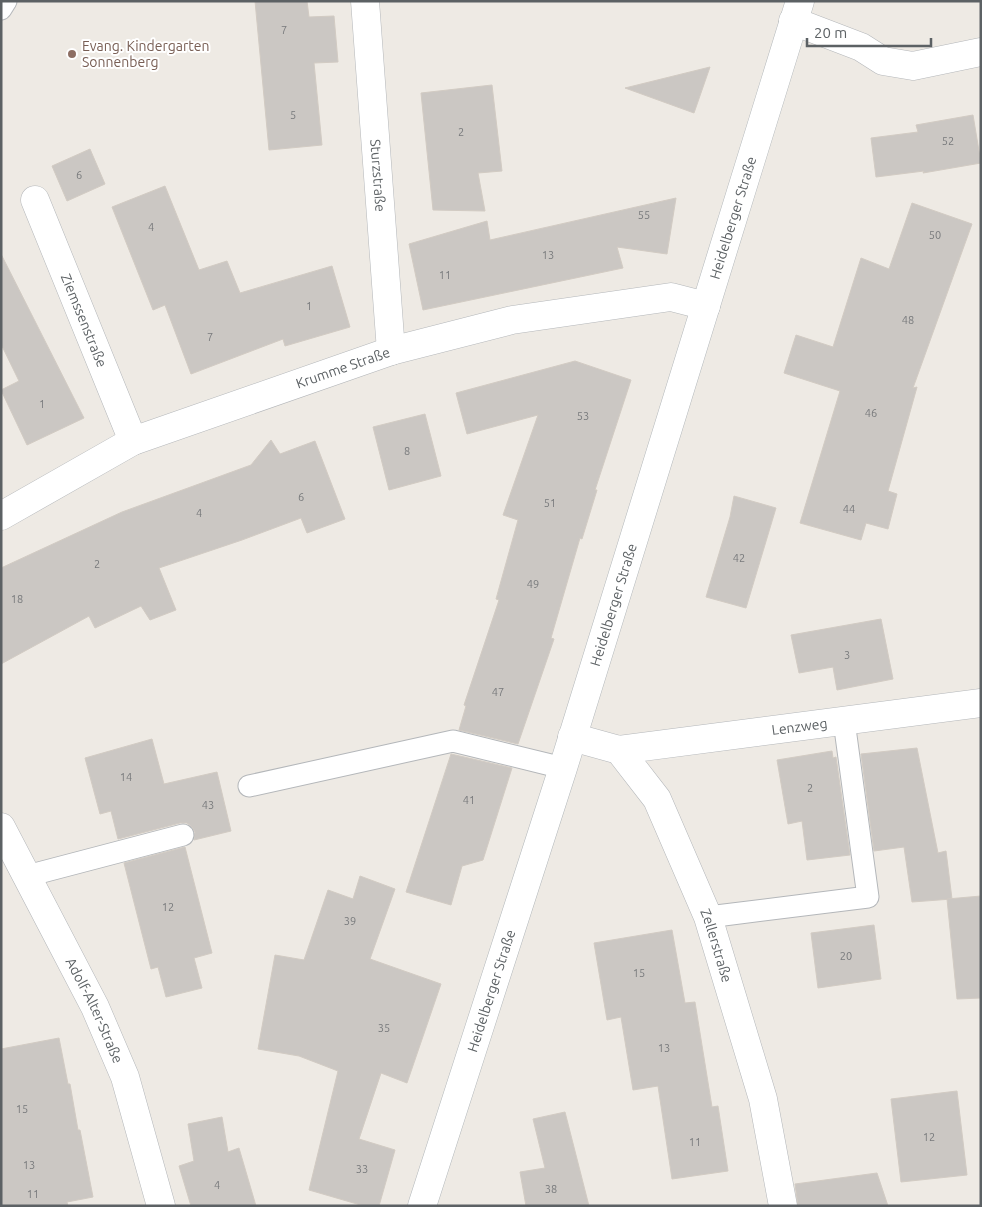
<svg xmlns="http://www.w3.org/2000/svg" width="982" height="1207" viewBox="0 0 982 1207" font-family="Ubuntu,sans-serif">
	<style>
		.building { fill: #cbc7c3; stroke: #d2cbc3 }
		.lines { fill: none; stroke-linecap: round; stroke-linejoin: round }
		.service-casing { stroke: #b4b7ba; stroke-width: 23 }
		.minor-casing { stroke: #b4b7ba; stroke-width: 29 }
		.secondary-casing { stroke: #b3b8bb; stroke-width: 29 }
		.service { stroke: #fff; stroke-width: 21 }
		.minor { stroke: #fff; stroke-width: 28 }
		.secondary { stroke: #fff; stroke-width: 28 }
		.education-dot { fill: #8d6e63; stroke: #fff; stroke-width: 2 }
		.labels { text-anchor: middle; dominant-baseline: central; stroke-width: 4; stroke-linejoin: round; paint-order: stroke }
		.number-label { font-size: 11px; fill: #787a7c }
		.education-label { font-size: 14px; fill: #785e54; stroke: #fff; text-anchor: start }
		.street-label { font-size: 14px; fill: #5c6164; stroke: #fff }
	</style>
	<rect width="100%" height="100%" fill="#eeeae4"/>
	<!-- building -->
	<g class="building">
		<polygon points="255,1 307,1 309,17 334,16 338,62 314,63 322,145 269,150"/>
		<polygon points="710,67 694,113 625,88"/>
		<polygon points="492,85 502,171 478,173 485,211 433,210 421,93"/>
		<polygon points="973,115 981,163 923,173 924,171 876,177 871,138 918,132 916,125"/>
		<polygon points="90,149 105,184 67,201 52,166"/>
		<polygon points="165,186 199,270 227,261 240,293 332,266 350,327 285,346 283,339 191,374 165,305 153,310 112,207"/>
		<polygon points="676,198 667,254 617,247 623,268 423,310 409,244 487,221 490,240"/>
		<polygon points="912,203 972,224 913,388 917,387 888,491 897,494 888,529 866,523 861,540 800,523 840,391 784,373 796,335 833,347 861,258 889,269"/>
		<polygon points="1,254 84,418 27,445 1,390 19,381 1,344"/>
		<polygon points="575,361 631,380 595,490 597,490 582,539 580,538 551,638 554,639 518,744 459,730 466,706 464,705 499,600 496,599 518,520 503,515 538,415 467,434 456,393"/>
		<polygon points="425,414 441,476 389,490 373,427"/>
		<polygon points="271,440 280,454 315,441 345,519 307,533 301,518 242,540 159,568 176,610 150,620 141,606 95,628 89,616 1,664 1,568 122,512 251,465"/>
		<polygon points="734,496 776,508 746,608 706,597 730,517"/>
		<polygon points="881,619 893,679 837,690 833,667 799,673 791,635"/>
		<polygon points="152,739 164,784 217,772 231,831 194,840 195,832 192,827 187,823 180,823 118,839 111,811 100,814 85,758"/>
		<polygon points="917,748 938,853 946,851 952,899 912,902 904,847 874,851 861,754"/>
		<polygon points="832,751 833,758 836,757 850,855 807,860 802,821 788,824 777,760"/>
		<polygon points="451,754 512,768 483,860 462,866 451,905 406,892"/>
		<polygon points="185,847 212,953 194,958 202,988 166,997 158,967 151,969 124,863"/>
		<polygon points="360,876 395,889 370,959 441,984 407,1083 381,1073 359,1139 395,1150 379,1206 364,1206 309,1190 338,1071 299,1056 258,1049 275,955 304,960 328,890 353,899"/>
		<polygon points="981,896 981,998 957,999 947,899"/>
		<polygon points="874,925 881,979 818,988 811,933"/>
		<polygon points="672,930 685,1003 695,1002 712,1107 718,1106 728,1171 672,1179 658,1086 633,1090 621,1017 607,1020 594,943"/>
		<polygon points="59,1038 68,1084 70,1084 78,1130 80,1130 93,1197 67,1202 68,1206 1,1206 1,1049"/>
		<polygon points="957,1091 967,1175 901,1182 891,1099"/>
		<polygon points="565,1112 589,1206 526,1206 520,1172 545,1168 533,1119"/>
		<polygon points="222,1117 228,1152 239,1148 256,1206 191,1206 179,1166 194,1161 188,1124"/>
		<polygon points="877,1173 888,1206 798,1206 795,1184"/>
	</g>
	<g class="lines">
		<defs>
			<g id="service">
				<polyline points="1,9 6,1"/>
				<polyline points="249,786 453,741 563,768"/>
				<polyline points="27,876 183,835"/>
				<polyline points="708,917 868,897 844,721"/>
			</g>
			<g id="minor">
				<path id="s1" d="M365,1L391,351"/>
				<polyline points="793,21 861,47 883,61 913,66 981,52"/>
				<path id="s2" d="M35,200L133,441"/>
				<path id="s3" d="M1,516L133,441L391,351L512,320L671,297L706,306"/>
				<path id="s4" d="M572,737L619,750L657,799L708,917L763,1099L783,1206"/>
				<path id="s5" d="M619,750L981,703"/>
				<path id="s6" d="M1,827L95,1007L125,1077L161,1206"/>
			</g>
			<g id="secondary">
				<path id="s7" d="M422,1206L563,768L800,1"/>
			</g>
		</defs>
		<!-- service casing -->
		<use href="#service" class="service-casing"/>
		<!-- minor casing -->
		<use href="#minor" class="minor-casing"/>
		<!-- secondary casing -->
		<use href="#secondary" class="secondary-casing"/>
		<!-- service -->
		<use href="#service" class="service"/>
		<!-- minor -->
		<use href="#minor" class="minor"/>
		<!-- secondary -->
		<use href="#secondary" class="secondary"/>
	</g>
	<!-- markers -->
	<circle class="education-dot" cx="72" cy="54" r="5"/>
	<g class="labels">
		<!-- number labels -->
		<g class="number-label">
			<text x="284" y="30">7</text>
			<text x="293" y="115">5</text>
			<text x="461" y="132">2</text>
			<text x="948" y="141">52</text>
			<text x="79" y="175">6</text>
			<text x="644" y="215">55</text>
			<text x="151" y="227">4</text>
			<text x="935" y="235">50</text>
			<text x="548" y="255">13</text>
			<text x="445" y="275">11</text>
			<text x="309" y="306">1</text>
			<text x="908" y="320">48</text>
			<text x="210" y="337">7</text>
			<text x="42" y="404">1</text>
			<text x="871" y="413">46</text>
			<text x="583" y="416">53</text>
			<text x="407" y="451">8</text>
			<text x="301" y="497">6</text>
			<text x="550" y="503">51</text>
			<text x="849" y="509">44</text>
			<text x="199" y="513">4</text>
			<text x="739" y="558">42</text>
			<text x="97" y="564">2</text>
			<text x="533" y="584">49</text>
			<text x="17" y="599">18</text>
			<text x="847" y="655">3</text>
			<text x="498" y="692">47</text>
			<text x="126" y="777">14</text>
			<text x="810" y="788">2</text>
			<text x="469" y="800">41</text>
			<text x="208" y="805">43</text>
			<text x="168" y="907">12</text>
			<text x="350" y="921">39</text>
			<text x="846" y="956">20</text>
			<text x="639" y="973">15</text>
			<text x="384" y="1028">35</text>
			<text x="664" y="1048">13</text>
			<text x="22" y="1109">15</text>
			<text x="929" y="1137">12</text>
			<text x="695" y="1142">11</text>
			<text x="29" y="1165">13</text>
			<text x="362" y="1169">33</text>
			<text x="217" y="1185">4</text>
			<text x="551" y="1189">38</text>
			<text x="33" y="1194">11</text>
		</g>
		<!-- education labels -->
		<g class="education-label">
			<text x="82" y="46">Evang. Kindergarten<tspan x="82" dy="16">Sonnenberg</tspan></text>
		</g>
		<!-- street labels -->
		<g class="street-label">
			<text stroke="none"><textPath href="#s1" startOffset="175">Sturzstraße</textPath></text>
			<text stroke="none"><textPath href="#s7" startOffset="1036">Heidelberger Straße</textPath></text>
			<text stroke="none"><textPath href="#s2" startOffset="130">Ziemssenstraße</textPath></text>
			<text stroke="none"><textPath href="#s3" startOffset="374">Krumme Straße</textPath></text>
			<text stroke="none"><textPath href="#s7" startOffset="631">Heidelberger Straße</textPath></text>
			<text stroke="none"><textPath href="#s5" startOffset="182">Lenzweg</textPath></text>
			<text stroke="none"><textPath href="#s4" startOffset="269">Zellerstraße</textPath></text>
			<text stroke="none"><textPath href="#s7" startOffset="226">Heidelberger Straße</textPath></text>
			<text stroke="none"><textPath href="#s6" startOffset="206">Adolf-Alter-Straße</textPath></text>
		</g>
	</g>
	<!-- border -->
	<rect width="982" height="1207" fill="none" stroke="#5c6164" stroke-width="5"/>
	<!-- scale -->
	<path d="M807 38v8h124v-8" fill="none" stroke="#5c6164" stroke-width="2.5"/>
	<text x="814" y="38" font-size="15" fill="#5c6164" stroke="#ffffff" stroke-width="4" paint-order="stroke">20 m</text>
</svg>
